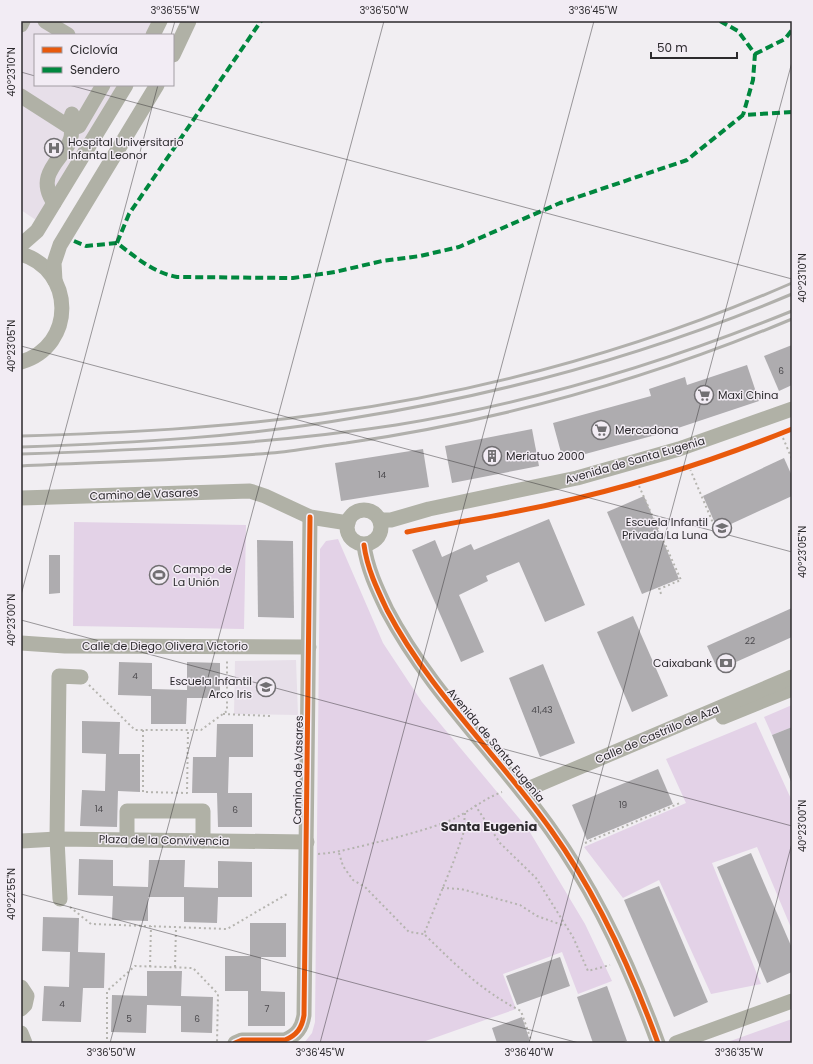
<svg xmlns="http://www.w3.org/2000/svg" width="813" height="1064" viewBox="0 0 813 1064" font-family="Poppins,sans-serif">
	<style>
		.built { fill: #e7dfe9 }
		.green { fill: #e3d2e7 }
		.building { fill: #aeacaf }
		.lines { fill: none; stroke-linecap: round; stroke-linejoin: round }
		.path { stroke: #b5b4af; stroke-width: 2; stroke-dasharray: 2 3; stroke-linecap: butt }
		.minor { stroke: #b0b1a6; stroke-width: 15 }
		.rail { stroke: #b1b0ac; stroke-width: 3 }
		.quiet { stroke: #00873e; stroke-width: 4; stroke-dasharray: 8 4; stroke-linecap: butt }
		.cycleway-casing { stroke: #f2ecf4; stroke-width: 8 }
		.cycleway { stroke: #e8590c; stroke-width: 5 }
		.ticks { fill: none; stroke: #2c2a2d; stroke-width: 1; stroke-opacity: 0.45 }
		.labels { text-anchor: middle; dominant-baseline: central; stroke-width: 3; stroke-linejoin: round; paint-order: stroke }
		.number-label { font-size: 9px; fill: #4c4a4e }
		.poi-label { font-size: 11px; fill: #2c2a2d; stroke: #f2ecf4; text-anchor: start }
		.street-label { font-size: 11px; fill: #2c2a2d; stroke: #f2ecf4 }
		.quarter-label { font-size: 13px; font-weight: bold; fill: #2c2a2d; stroke: #f2ecf4 }
		.neatline { fill: none; stroke: #2c2a2d; stroke-width: 1.5 }
		.ticks-label { font-size: 10px; text-anchor: middle; fill: #2c2a2d }
	</style>
	<rect width="100%" height="100%" fill="#f1eef2"/>
	<!-- built -->
	<g class="built">
		<polygon points="21,21 158,21 153,35 35,35 35,85 123,85 42,224 21,210"/>
		<polygon points="296,660 298,715 234,714 235,661"/>
	</g>
	<!-- green -->
	<g class="green">
		<polygon points="74,522 246,525 244,629 73,626"/>
		<polygon points="338,539 383,643 422,702 528,829 585,924 612,981 578,994 562,952 503,974 516,1009 420,1043 304,1043 312,1033 315,1022 320,549 326,541"/>
		<polygon points="792,705 792,727 772,735 764,717"/>
		<polygon points="756,722 792,801 792,930 757,847 712,863 761,984 711,994 659,880 623,898 584,847 686,803 666,759"/>
		<polygon points="792,1019 792,1043 725,1043"/>
	</g>
	<!-- building -->
	<g class="building">
		<polygon points="792,345 792,385 779,391 764,356"/>
		<polygon points="747,365 759,401 663,433 563,460 553,423 651,396 649,389 685,377 687,385"/>
		<polygon points="532,429 539,466 452,483 445,446"/>
		<polygon points="423,449 429,487 341,501 335,463"/>
		<polygon points="784,458 792,476 792,496 718,530 703,496"/>
		<polygon points="644,496 679,579 642,594 607,512"/>
		<polygon points="549,519 585,605 545,622 519,562 486,576 488,581 459,595 484,652 461,662 412,550 435,540 442,557 471,544 474,550"/>
		<polygon points="257,540 293,541 294,618 258,617"/>
		<polygon points="49,555 60,555 60,593 49,594"/>
		<polygon points="792,608 792,637 718,670 707,646"/>
		<polygon points="633,616 668,696 632,712 597,632"/>
		<polygon points="119,662 152,663 152,689 187,690 187,662 220,663 220,698 187,698 186,724 151,724 151,693 151,696 118,695"/>
		<polygon points="543,664 575,743 540,757 509,678"/>
		<polygon points="82,721 120,722 119,754 140,754 140,792 118,791 117,827 80,826 82,790 105,791 106,754 82,753"/>
		<polygon points="217,724 253,724 253,757 229,757 228,793 252,793 252,827 218,827 217,793 192,793 193,757 216,757"/>
		<polygon points="792,727 792,784 772,735"/>
		<polygon points="658,769 673,804 587,840 572,805"/>
		<polygon points="751,853 792,948 792,972 767,983 717,867"/>
		<polygon points="79,859 113,860 113,886 148,887 149,860 185,860 184,887 218,888 218,861 252,862 252,897 218,897 217,923 184,922 184,897 148,897 148,921 112,920 113,896 78,895"/>
		<polygon points="659,886 708,1002 674,1017 624,900"/>
		<polygon points="43,917 79,918 78,952 105,953 104,988 83,988 81,1022 42,1021 44,986 69,987 70,952 42,951"/>
		<polygon points="250,923 286,923 286,957 261,957 261,991 285,992 285,1026 248,1026 248,991 225,991 225,956 250,956"/>
		<polygon points="560,957 570,986 517,1005 506,976"/>
		<polygon points="147,971 182,971 181,996 213,997 212,1033 181,1032 181,1006 147,1005 146,1033 111,1032 112,995 147,996"/>
		<polygon points="607,986 627,1041 621,1043 593,1043 577,997"/>
		<polygon points="522,1017 530,1041 524,1043 497,1043 492,1028"/>
	</g>
	<g class="lines">
		<!-- path -->
		<g class="path">
			<polyline points="783,433 783,438 792,459"/>
			<polyline points="690,469 716,530"/>
			<polyline points="639,486 681,580 659,589 662,596"/>
			<polyline points="89,685 135,730 201,730 227,711 227,660"/>
			<polyline points="223,714 270,716"/>
			<polyline points="143,730 143,792 187,793 188,730"/>
			<polyline points="475,805 500,843 536,878 573,937 588,971 610,965"/>
			<path d="M465,813L463,835L453,863L424,934C456,965 480,990 521,1011L532,1043"/>
			<polyline points="585,843 680,803"/>
			<polyline points="339,853 343,866 353,880 365,887 409,932 424,934"/>
			<path d="M318,854C336,853 348,849 366,845C394,838 424,831 451,820C469,812 483,799 502,792"/>
			<polyline points="442,888 461,889 520,905 537,916 565,926"/>
			<polyline points="70,907 91,924 227,929 289,893"/>
			<polyline points="150,967 151,926"/>
			<polyline points="175,967 176,927"/>
			<polyline points="107,1039 107,991 135,966 193,968 218,994 217,1043"/>
		</g>
		<!-- minor -->
		<g class="minor">
			<polyline points="45,21 68,35"/>
			<polyline points="21,25 23,21"/>
			<polyline points="153,35 160,21"/>
			<polyline points="173,55 189,21"/>
			<path d="M21,96L71,128C77,154 30,168 54,203"/>
			<polyline points="72,114 69,123 71,128 74,128 79,126 103,85"/>
			<polyline points="21,245 37,231 126,85"/>
			<path d="M21,254C75,270 76,346 21,362"/>
			<polyline points="55,281 54,263 60,245 157,85"/>
			<polyline points="21,498 250,491 265,496 310,517 348,523"/>
			<circle cx="364" cy="527" r="17"/>
			<polyline points="380,520 391,520 429,509 577,478 679,449 792,409"/>
			<path d="M364,545C367,568 377,589 387,610C430,692 498,755 551,830C597,894 631,969 658,1043"/>
			<polyline points="21,643 65,646 309,647"/>
			<polyline points="723,717 792,689"/>
			<polyline points="523,791 792,677"/>
			<polyline points="127,840 127,811 203,811 203,841"/>
			<polyline points="21,841 57,839 307,842"/>
			<polyline points="60,899 57,839 59,676 81,677"/>
			<polyline points="21,987 27,996 25,1005 21,1009"/>
			<polyline points="21,1033 25,1043"/>
			<path d="M235,1043L242,1040H285C297,1035 302,1028 304,1015L310,517"/>
			<polyline points="676,1043 792,1001"/>
		</g>
		<!-- rail -->
		<g class="rail">
			<path d="M21,436C122,433 223,428 322,414C483,392 643,348 792,283"/>
			<path d="M21,447C132,443 244,437 353,418C504,394 652,353 792,294"/>
			<path d="M21,454C146,450 272,444 396,425C533,403 664,363 792,311"/>
			<path d="M21,466C104,462 188,460 271,453C296,451 321,446 346,443C499,421 649,379 792,319"/>
		</g>
		<!-- quiet -->
		<g class="quiet">
			<polyline points="720,21 738,31 755,54 753,80 743,115"/>
			<polyline points="755,54 785,39 792,30"/>
			<path d="M74,241L86,246L117,243C137,258 152,272 177,277L293,278L335,272L382,261L420,256L459,247L560,203L687,160L743,115L792,112"/>
			<polyline points="117,243 129,214 261,21"/>
		</g>
		<defs>
			<g id="cycleway">
				<path d="M407,532C455,522 504,515 552,504C634,486 715,460 792,429"/>
				<path d="M364,545C367,568 377,589 387,610C430,692 498,755 551,830C597,894 631,969 658,1043"/>
				<path d="M235,1043L242,1040H285C297,1035 302,1028 304,1015L310,517"/>
			</g>
		</defs>
		<!-- cycleway casing -->
		<use href="#cycleway" class="cycleway-casing"/>
		<!-- cycleway -->
		<use href="#cycleway" class="cycleway"/>
	</g>
	<!-- ticks -->
	<path class="ticks" d="M171,35L175,21M21,72L35,76M69,85L792,279M21,346L792,552M21,595L158,85M21,620L792,826M21,894L579,1043M110,1043L384,21M320,1043L594,21M529,1043L792,62M739,1043L792,843"/>
	<!-- icons -->
	<defs>
		<symbol id="hospital-ring" viewBox="-11 -11 22 22"><circle r="9.5" fill="#f2ecf4" stroke="#716f72" stroke-width="1.5"/><path d="M-5-5h3v3.5h4V-5h3V5h-3V1.5h-4V5h-3Z" fill="#716f72"/></symbol>
		<symbol id="supermarket-ring" viewBox="-11 -11 22 22"><circle r="9.5" fill="#f2ecf4" stroke="#716f72" stroke-width="1.5"/><path d="M-6-5.5h2.5l.6 2H6L4.5 2H-2.5L-4.4-4H-6ZM-1.5 3.2a1.3 1.3 0 1 0 .1 0ZM3 3.2a1.3 1.3 0 1 0 .1 0Z" fill="#716f72"/></symbol>
		<symbol id="building-ring" viewBox="-11 -11 22 22"><circle r="9.5" fill="#f2ecf4" stroke="#716f72" stroke-width="1.5"/><path d="M-4-6H4V6H1V3H-1V6H-4ZM-2.5-4.3h1.7v1.8h-1.7ZM.8-4.3h1.7v1.8H.8ZM-2.5-1h1.7V.8h-1.7ZM.8-1h1.7V.8H.8Z" fill="#716f72"/></symbol>
		<symbol id="school-ring" viewBox="-11 -11 22 22"><circle r="9.5" fill="#f2ecf4" stroke="#716f72" stroke-width="1.5"/><path d="M0-5L7-2L0 1L-7-2ZM-4 1L0 2.5L4 1V4Q0 6-4 4Z" fill="#716f72"/></symbol>
		<symbol id="stadium-ring" viewBox="-11 -11 22 22"><circle r="9.5" fill="#f2ecf4" stroke="#716f72" stroke-width="1.5"/><path d="M0-5a6.5 5 0 1 0 0 10a6.5 5 0 1 0 0-10ZM-3.5-1.8h7v3.6h-7Z" fill="#716f72"/></symbol>
		<symbol id="bank-ring" viewBox="-11 -11 22 22"><circle r="9.5" fill="#f2ecf4" stroke="#716f72" stroke-width="1.5"/><path d="M-6-4H6V4H-6ZM0-2.3a2.3 2.3 0 1 0 0 4.6a2.3 2.3 0 1 0 0-4.6Z" fill="#716f72"/></symbol>
	</defs>
	<g fill-rule="evenodd">
		<use href="#hospital-ring" x="43" y="137" width="22" height="22"/>
		<use href="#supermarket-ring" x="693" y="384" width="22" height="22"/>
		<use href="#supermarket-ring" x="590" y="419" width="22" height="22"/>
		<use href="#building-ring" x="481" y="445" width="22" height="22"/>
		<use href="#school-ring" x="711" y="517" width="22" height="22"/>
		<use href="#stadium-ring" x="148" y="564" width="22" height="22"/>
		<use href="#bank-ring" x="715" y="652" width="22" height="22"/>
		<use href="#school-ring" x="255" y="676" width="22" height="22"/>
	</g>
	<g class="labels">
		<!-- number labels -->
		<g class="number-label">
			<text x="781" y="371">6</text>
			<text x="382" y="475">14</text>
			<text x="750" y="641">22</text>
			<text x="135" y="676">4</text>
			<text x="542" y="710">41,43</text>
			<text x="623" y="805">19</text>
			<text x="99" y="809">14</text>
			<text x="235" y="810">6</text>
			<text x="62" y="1004">4</text>
			<text x="267" y="1009">7</text>
			<text x="129" y="1019">5</text>
			<text x="197" y="1019">6</text>
		</g>
		<!-- poi labels -->
		<g class="poi-label">
			<text x="68" y="142">Hospital Universitario<tspan x="68" dy="13">Infanta Leonor</tspan></text>
			<text x="718" y="395">Maxi China</text>
			<text x="615" y="430">Mercadona</text>
			<text x="506" y="456">Meriatuo 2000</text>
			<text x="708" y="522" text-anchor="end">Escuela Infantil<tspan x="708" dy="13">Privada La Luna</tspan></text>
			<text x="173" y="569">Campo de<tspan x="173" dy="13">La Unión</tspan></text>
			<text x="712" y="663" text-anchor="end">Caixabank</text>
			<text x="252" y="681" text-anchor="end">Escuela Infantil<tspan x="252" dy="13">Arco Iris</tspan></text>
		</g>
		<!-- street labels -->
		<g class="street-label">
			<text transform="translate(635 460) rotate(-16)">Avenida de Santa Eugenia</text>
			<text transform="translate(144 494) rotate(-2)">Camino de Vasares</text>
			<text x="165" y="646">Calle de Diego Olivera Victorio</text>
			<text transform="translate(657 734) rotate(-23)">Calle de Castrillo de Aza</text>
			<text transform="translate(496 745) rotate(50)">Avenida de Santa Eugenia</text>
			<text transform="translate(298 770) rotate(-89)">Camino de Vasares</text>
			<text transform="translate(164 840) rotate(1)">Plaza de la Convivencia</text>
		</g>
		<!-- quarter labels -->
		<g class="quarter-label">
			<text x="489" y="826">Santa Eugenia</text>
		</g>
	</g>
	<!-- border -->
	<rect width="813" height="1064" fill="none" stroke="#f2ecf4" stroke-width="44"/>
	<!-- legend -->
	<rect x="34" y="34" width="140" height="52" fill="#f2ecf4" stroke="#a39ea4"/>
	<rect x="42" y="47" width="20" height="6" fill="#e8590c" stroke="#a39ea4"/>
	<text x="70" y="54" font-size="12" fill="#2c2a2d">Ciclovía</text>
	<rect x="42" y="67" width="20" height="6" fill="#00873e" stroke="#a39ea4"/>
	<text x="70" y="74" font-size="12" fill="#2c2a2d">Sendero</text>
	<!-- scale -->
	<path d="M651 52v6h86v-6" fill="none" stroke="#2c2a2d" stroke-width="2"/>
	<text x="657" y="52" font-size="12" fill="#2c2a2d" stroke="#f2ecf4" stroke-width="3" paint-order="stroke">50 m</text>
	<rect x="22" y="22" width="769" height="1020" class="neatline"/>
	<g class="ticks-label">
		<text x="175" y="14">3°36'55"W</text>
		<text x="384" y="14">3°36'50"W</text>
		<text x="593" y="14">3°36'45"W</text>
		<text transform="translate(11 72) rotate(-90)" y="4">40°23'10"N</text>
		<text transform="translate(802 278) rotate(-90)" y="4">40°23'10"N</text>
		<text transform="translate(11 346) rotate(-90)" y="4">40°23'05"N</text>
		<text transform="translate(802 552) rotate(-90)" y="4">40°23'05"N</text>
		<text transform="translate(11 620) rotate(-90)" y="4">40°23'00"N</text>
		<text transform="translate(802 826) rotate(-90)" y="4">40°23'00"N</text>
		<text transform="translate(11 894) rotate(-90)" y="4">40°22'55"N</text>
		<text x="111" y="1056">3°36'50"W</text>
		<text x="320" y="1056">3°36'45"W</text>
		<text x="529" y="1056">3°36'40"W</text>
		<text x="739" y="1056">3°36'35"W</text>
	</g>
</svg>
